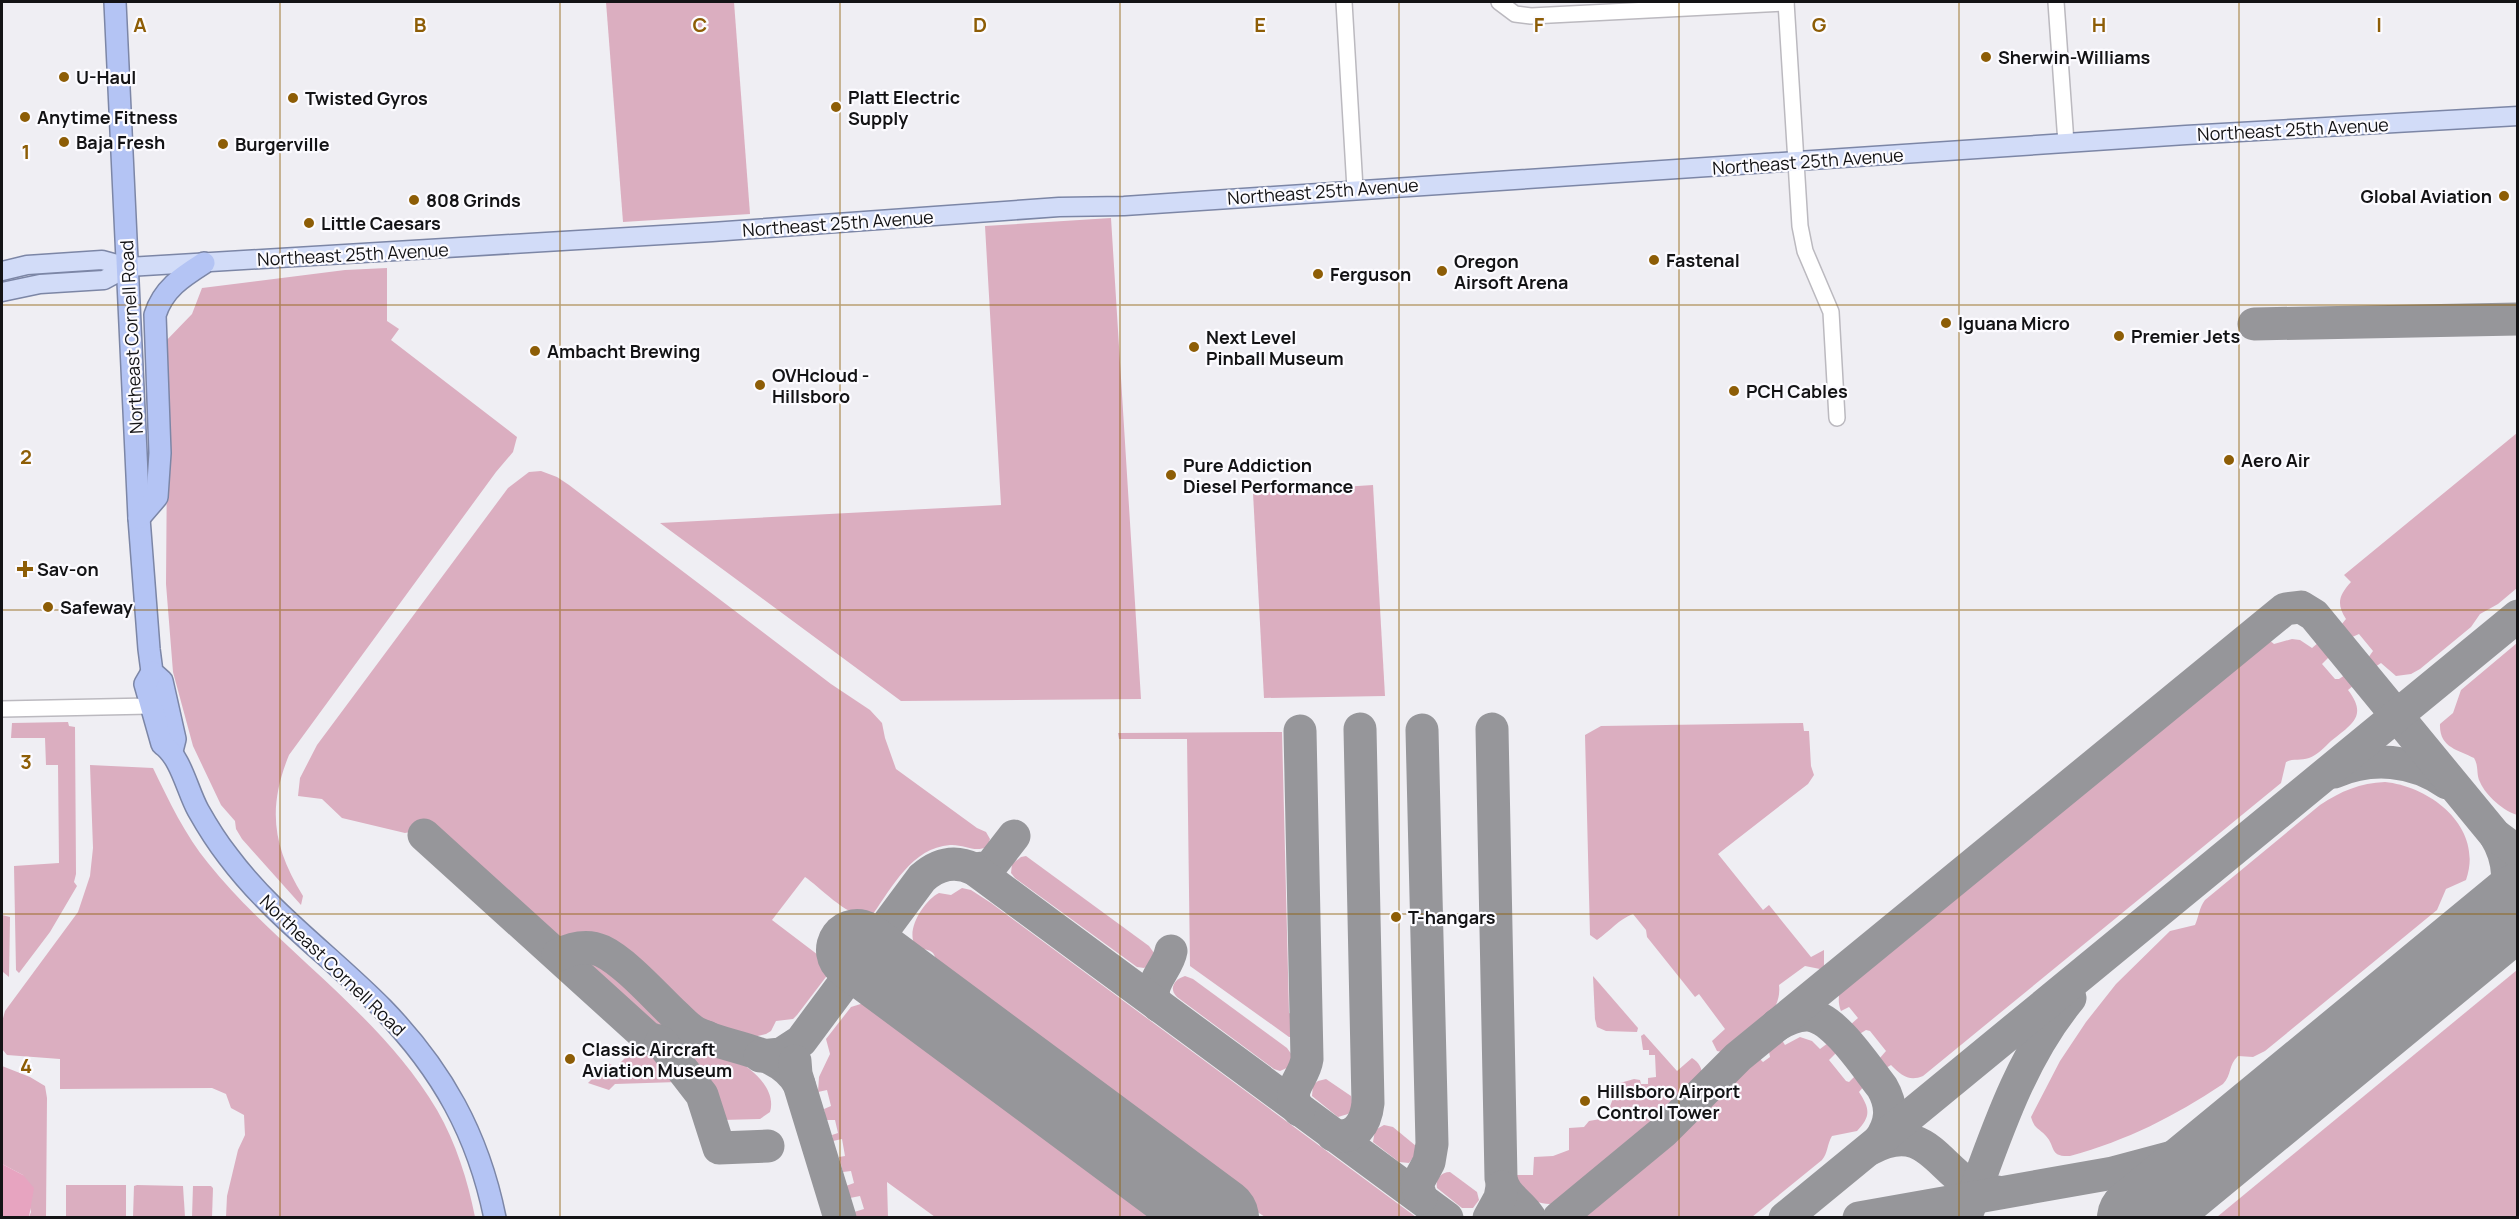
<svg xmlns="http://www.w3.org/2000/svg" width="2519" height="1219" viewBox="0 0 2519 1219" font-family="Manrope,sans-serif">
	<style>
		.green { fill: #dbaec0 }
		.forest { fill: #e7a4c0 }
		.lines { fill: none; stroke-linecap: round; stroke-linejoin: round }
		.taxiway { stroke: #96969a; stroke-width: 33 }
		.runway { stroke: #96969a; stroke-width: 82 }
		.minor-casing { stroke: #bbb9bf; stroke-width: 18 }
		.major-casing { stroke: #7c86a6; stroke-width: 21 }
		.highway-casing { stroke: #7c86a6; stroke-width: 24 }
		.minor { stroke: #fff; stroke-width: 15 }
		.major { stroke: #d2dcf8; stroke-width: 18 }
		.highway { stroke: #b4c4f4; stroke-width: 21 }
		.grid { fill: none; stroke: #8d5d06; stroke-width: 1.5; stroke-opacity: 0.55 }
		.poi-dot { fill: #8d5d06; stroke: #fcfbff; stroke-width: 2 }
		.labels { text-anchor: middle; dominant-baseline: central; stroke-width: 4.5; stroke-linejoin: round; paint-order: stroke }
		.poi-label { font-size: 18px; font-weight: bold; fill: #131315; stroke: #fcfbff; text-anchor: start }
		.street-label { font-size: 18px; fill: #131315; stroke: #fcfbff }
		.grid-label { font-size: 20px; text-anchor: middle; font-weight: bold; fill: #8d5d06; stroke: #fcfbff; stroke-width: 4.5; stroke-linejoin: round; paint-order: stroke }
	</style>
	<rect width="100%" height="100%" fill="#efeef3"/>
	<!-- green -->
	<g class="green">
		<polygon points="606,2 734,2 750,214 623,222"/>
		<polygon points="1111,218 1141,699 901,701 660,523 1001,505 985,226"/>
		<path d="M387,268V321L399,329L391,340L517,437L513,452L496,472L289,755C267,809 273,847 303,896L301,905L242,839L236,829L235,821L221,805L193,746L173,672L166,584L167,459L163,344L192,314L202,288L345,270Z"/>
		<path d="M2517,433V588L2498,604L2480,614L2471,627L2420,669L2411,674L2396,676L2381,663L2375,667L2368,658L2373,651L2359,634L2350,638L2341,625L2346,619C2336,604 2339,595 2351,582L2344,575Z"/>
		<path d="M541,471L557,477L569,485L831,684L870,710L882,723L885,738L896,769L977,828L986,832L990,839L987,847C974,853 964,844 950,845C912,848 893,886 873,914C856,926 820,887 805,877L772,920L826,961L829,973L797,1015L793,1019L776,1021L771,1031L766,1034L745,1039L722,1034L693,1023L613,947C592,938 574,944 555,936L477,862L446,836L429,828L405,833L342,818L322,799L298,796L300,778L317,745L508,488L529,472Z"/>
		<polygon points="1373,485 1385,696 1264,698 1253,493"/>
		<path d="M2292,639L2300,640L2312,648L2319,642L2330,656L2322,664L2335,679H2339L2345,675L2354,685L2348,690C2368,716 2352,724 2331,741C2325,747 2317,755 2309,758C2301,761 2294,758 2286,762L2281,783L1923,1076C1909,1082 1901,1075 1891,1065L1886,1068L1879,1059L1886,1051L1870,1031L1866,1030L1858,1035L1850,1025L1858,1018L1849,1007L1841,1011C1837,1001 1839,993 1842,982L2265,640H2269L2274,644Z"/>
		<path d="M2517,643V815C2504,811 2486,796 2480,782C2476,775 2479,766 2474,758C2459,750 2439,748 2440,724L2453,713L2461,690Z"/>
		<polygon points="68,722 69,726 75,727 76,874 74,882 77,886 50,932 19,973 16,970 14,866 59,863 58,765 46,765 45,738 11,738 12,723"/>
		<path d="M1803,723L1804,731H1809L1811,766L1814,775L1808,784L1718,854L1763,910L1769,905L1811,957L1824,950V967L1820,969L1805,966L1779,985C1783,1016 1747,1035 1726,1053L1717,1051L1712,1041L1725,1029L1699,994L1695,997L1647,937L1646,930L1633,914C1619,919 1610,931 1597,940L1590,935L1585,735L1601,726Z"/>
		<polygon points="1282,732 1289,1013 1298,1017 1299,1033 1295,1037 1289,1037 1190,966 1187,739 1119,739 1118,733"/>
		<path d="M90,765L153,768C169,801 185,835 208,863C279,951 379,1012 437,1110C456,1143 468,1181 475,1217H226L227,1196L238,1150L245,1135L244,1115L231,1108L226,1094L212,1088L60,1089V1059L7,1055L2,1049V1022L5,1011L78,912L90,876L93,848Z"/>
		<path d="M2385,782C2433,787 2484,829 2466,880L2446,889L2437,910L2265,1051L2253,1057L2238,1056C2228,1065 2232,1075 2223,1084C2173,1117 2128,1140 2070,1156C2049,1157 2056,1147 2046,1136C2038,1127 2035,1130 2031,1117L2060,1061L2086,1022L2116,984L2170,931L2195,925C2199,916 2199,908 2205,900L2320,805C2341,791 2360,783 2385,782Z"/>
		<polygon points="1026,856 1149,946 1154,953 1151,964 1144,968 1137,967 1015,878 1011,873 1012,864 1021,857"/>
		<path d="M962,888L971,890L991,903L1416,1217H1265L1247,1205C1161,1140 1072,1078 988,1010C979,1003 942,977 938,970C935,965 937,958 933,953C927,947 918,952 914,943C907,927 925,900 939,893L951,895Z"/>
		<polygon points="2,915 10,917 9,977 3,972 2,967"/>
		<polygon points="580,954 591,955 606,961 678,1027 665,1030 652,1027 575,956"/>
		<polygon points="2517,970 2517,1217 2217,1217"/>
		<path d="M1185,976L1193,979L1287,1048L1292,1055L1289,1067L1280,1071L1274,1069L1177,997C1168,988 1175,979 1185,976Z"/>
		<polygon points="1593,976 1638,1028 1637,1032 1606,1031 1597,1027 1595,1019"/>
		<polygon points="867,1002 878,1006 883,1018 906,1019 1172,1217 935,1217 887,1182 888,1217 856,1217 854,1212 864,1209 860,1196 850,1198 846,1186 854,1183 851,1171 843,1172 839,1157 845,1156 842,1139 833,1141 832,1135 838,1133 835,1120 826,1120 824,1109 831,1106 827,1090 818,1092 819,1077 830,1054 826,1039 851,1007"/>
		<path d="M1644,1034L1677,1071L1692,1058C1700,1063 1703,1070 1702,1079L1651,1128L1563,1201C1545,1210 1511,1197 1513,1175H1533L1534,1157L1553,1156L1569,1150V1128L1584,1127L1589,1121L1606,1118L1612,1101L1613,1085L1634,1079L1640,1080L1641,1084H1648V1078L1656,1077L1655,1055H1649V1050H1643L1641,1036Z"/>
		<path d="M1780,1037L1785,1045L1800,1037L1812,1041L1820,1049L1828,1043L1836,1053L1829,1060L1846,1081L1849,1082L1855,1076L1864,1086L1859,1092C1870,1109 1871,1116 1857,1131L1832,1136C1827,1144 1828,1153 1822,1160L1752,1217H1576L1684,1128L1755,1058L1757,1056L1763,1062L1770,1057L1768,1046Z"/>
		<path d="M696,1045C723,1047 780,1079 770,1112L760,1119L722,1120L710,1090L681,1053V1050Z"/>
		<path d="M636,1047C654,1046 675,1068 682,1084L678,1082L615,1084L609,1090L588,1083L608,1063L616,1067Z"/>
		<polygon points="2,1066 30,1077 45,1086 47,1098 46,1217 29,1217 31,1212 23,1175 2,1164"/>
		<polygon points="1326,1079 1351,1096 1353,1107 1348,1114 1338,1117 1312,1096 1313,1085 1318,1081"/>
		<polygon points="1384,1125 1393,1127 1416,1146 1416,1154 1409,1163 1399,1162 1373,1142 1375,1130"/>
		<path d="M1450,1172L1477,1192L1479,1200L1473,1208H1462L1437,1188C1435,1179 1441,1172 1450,1172Z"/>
		<rect x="66" y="1185" width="60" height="32"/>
		<polygon points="137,1185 183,1186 185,1217 133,1217 134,1186"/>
		<polygon points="193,1186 211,1186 213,1188 212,1217 192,1217"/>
	</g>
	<!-- forest -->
	<polygon class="forest" points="2,1164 23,1175 34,1188 29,1217 2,1217"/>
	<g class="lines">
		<!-- taxiway -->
		<g class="taxiway">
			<polyline points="2254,324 2518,319"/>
			<path d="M1492,729L1501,1178C1504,1197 1520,1202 1530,1218"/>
			<path d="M2334,772C2371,756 2413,759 2447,783"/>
			<path d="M424,835L647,1037C666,1048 686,1033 707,1037"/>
			<path d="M2495,835C2512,862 2509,887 2503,917"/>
			<polyline points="974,869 990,867 1014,836"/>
			<path d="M558,955C572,948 587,944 602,951C625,962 655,996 674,1014C682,1021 689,1030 699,1034C731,1050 780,1049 799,1084"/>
			<path d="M1159,1006C1142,988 1168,970 1171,951"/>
			<path d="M1777,1025C1787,1019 1797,1014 1809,1015C1835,1018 1866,1067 1882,1087C1893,1106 1892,1123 1879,1141"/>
			<polyline points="661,1042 702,1095 719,1148 768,1146"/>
			<path d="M760,1056L781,1054L801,1041L922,878C938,864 955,860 974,869L1447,1218"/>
			<polyline points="795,1061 796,1074 840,1218"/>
			<path d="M1299,1110C1284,1089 1304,1080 1307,1059L1300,731"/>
			<path d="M1333,1135C1355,1141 1366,1123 1368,1103L1360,729"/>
			<path d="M1870,1149C1936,1113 1942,1192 1997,1192"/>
			<polyline points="1421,1198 1417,1184 1429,1162 1432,1144 1422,730"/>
			<path d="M1966,1216C1994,1141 2018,1061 2070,998"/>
			<polyline points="1489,1218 1500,1198 1502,1187"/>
			<polyline points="1559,1218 1663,1132 1738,1057 1776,1026 2285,609 2301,607 2314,615 2495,835 2518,852"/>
			<polyline points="1785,1218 2518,616"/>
			<polyline points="1859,1218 2113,1173 2229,1142"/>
		</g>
		<!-- runway -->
		<g class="runway">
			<polyline points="857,950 1218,1218"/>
			<polyline points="2138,1218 2518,905"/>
		</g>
		<defs>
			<g id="minor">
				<polyline points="1344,2 1355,189"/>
				<polyline points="1499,2 1515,14 1531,16 1786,3"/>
				<polyline points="1786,2 1800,226 1805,251 1831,312 1837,418"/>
				<polyline points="2056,2 2066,143"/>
				<polyline points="2,709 150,706"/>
			</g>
			<g id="major">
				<polyline points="2,271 27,265 102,260 128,267 712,232 1059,207 1124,206 2186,135 2518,116"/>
				<polyline points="2,292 40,284 104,280 128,267"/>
			</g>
			<g id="highway">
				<polyline points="115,2 139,518 149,649 152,672 162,681 175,739 172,751"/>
				<path d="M139,518L157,497L160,453L155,315C163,289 182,277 204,263"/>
				<path d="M152,672L145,684L162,744C181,757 187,790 198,810C207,826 217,842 228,856C272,915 332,957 383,1009C442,1070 478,1134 495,1218"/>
			</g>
		</defs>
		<!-- minor casing -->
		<use href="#minor" class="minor-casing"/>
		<!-- major casing -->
		<use href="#major" class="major-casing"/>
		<!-- highway casing -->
		<use href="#highway" class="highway-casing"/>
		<!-- minor -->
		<use href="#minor" class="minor"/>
		<!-- major -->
		<use href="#major" class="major"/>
		<!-- highway -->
		<use href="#highway" class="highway"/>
	</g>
	<!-- grid -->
	<path class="grid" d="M280,2V1218M560,2V1218M840,2V1218M1120,2V1218M1399,2V1218M1679,2V1218M1959,2V1218M2239,2V1218M2,305H2518M2,610H2518M2,914H2518"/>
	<!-- markers -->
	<g class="poi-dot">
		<circle cx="1986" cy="57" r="6"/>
		<circle cx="64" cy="77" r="6"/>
		<circle cx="293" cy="98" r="6"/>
		<circle cx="836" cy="107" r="6"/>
		<circle cx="25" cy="117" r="6"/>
		<circle cx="64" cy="142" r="6"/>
		<circle cx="223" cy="144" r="6"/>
		<circle cx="2504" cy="196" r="6"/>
		<circle cx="414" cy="200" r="6"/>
		<circle cx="309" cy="223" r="6"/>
		<circle cx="1654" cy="260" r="6"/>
		<circle cx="1442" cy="271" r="6"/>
		<circle cx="1318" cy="274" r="6"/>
		<circle cx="1946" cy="323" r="6"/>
		<circle cx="2119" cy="336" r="6"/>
		<circle cx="1194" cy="347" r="6"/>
		<circle cx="535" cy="351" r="6"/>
		<circle cx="760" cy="385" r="6"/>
		<circle cx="1734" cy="391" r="6"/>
		<circle cx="2229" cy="460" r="6"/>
		<circle cx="1171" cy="475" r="6"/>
		<path d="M22 560h6v6h6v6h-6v6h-6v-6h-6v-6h6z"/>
		<circle cx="48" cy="607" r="6"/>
		<circle cx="1396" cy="917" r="6"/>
		<circle cx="570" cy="1059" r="6"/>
		<circle cx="1585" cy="1101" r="6"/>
	</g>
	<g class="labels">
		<!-- poi labels -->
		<g class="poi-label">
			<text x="1998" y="57">Sherwin-Williams</text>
			<text x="76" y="77">U-Haul</text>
			<text x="848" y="97">Platt Electric<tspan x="848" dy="21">Supply</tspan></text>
			<text x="305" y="98">Twisted Gyros</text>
			<text x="37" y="117">Anytime Fitness</text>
			<text x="76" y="142">Baja Fresh</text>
			<text x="235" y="144">Burgerville</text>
			<text x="2492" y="196" text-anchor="end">Global Aviation</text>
			<text x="426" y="200">808 Grinds</text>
			<text x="321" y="223">Little Caesars</text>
			<text x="1666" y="260">Fastenal</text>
			<text x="1454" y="261">Oregon<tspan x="1454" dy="21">Airsoft Arena</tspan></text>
			<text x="1330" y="274">Ferguson</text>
			<text x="1958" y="323">Iguana Micro</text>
			<text x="2131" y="336">Premier Jets</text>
			<text x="1206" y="337">Next Level<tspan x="1206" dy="21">Pinball Museum</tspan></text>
			<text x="547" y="351">Ambacht Brewing</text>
			<text x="772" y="375">OVHcloud -<tspan x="772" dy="21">Hillsboro</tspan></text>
			<text x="1746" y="391">PCH Cables</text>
			<text x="2241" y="460">Aero Air</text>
			<text x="1183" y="465">Pure Addiction<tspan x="1183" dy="21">Diesel Performance</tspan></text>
			<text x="37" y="569">Sav-on</text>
			<text x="60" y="607">Safeway</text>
			<text x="1408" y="917">T-hangars</text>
			<text x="582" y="1049">Classic Aircraft<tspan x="582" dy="21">Aviation Museum</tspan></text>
			<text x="1597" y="1091">Hillsboro Airport<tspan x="1597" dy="21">Control Tower</tspan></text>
		</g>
		<!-- street labels -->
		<g class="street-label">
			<text transform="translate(2293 129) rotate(-3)">Northeast 25th Avenue</text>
			<text transform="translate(1808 161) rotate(-4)">Northeast 25th Avenue</text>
			<text transform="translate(1323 191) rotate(-4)">Northeast 25th Avenue</text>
			<text transform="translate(838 223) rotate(-4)">Northeast 25th Avenue</text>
			<text transform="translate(353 254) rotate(-3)">Northeast 25th Avenue</text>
			<text transform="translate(131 337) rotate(-93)">Northeast Cornell Road</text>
			<text transform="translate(333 965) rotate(44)">Northeast Cornell Road</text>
		</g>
	</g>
	<g class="grid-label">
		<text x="140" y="32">A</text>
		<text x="420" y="32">B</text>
		<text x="700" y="32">C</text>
		<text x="980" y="32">D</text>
		<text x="1260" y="32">E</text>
		<text x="1539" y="32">F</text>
		<text x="1819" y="32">G</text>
		<text x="2099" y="32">H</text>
		<text x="2379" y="32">I</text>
		<text x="26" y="159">1</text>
		<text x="26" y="464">2</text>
		<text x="26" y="769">3</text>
		<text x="26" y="1073">4</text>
	</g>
	<!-- border -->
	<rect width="2519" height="1219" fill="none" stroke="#131315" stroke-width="6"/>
</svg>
